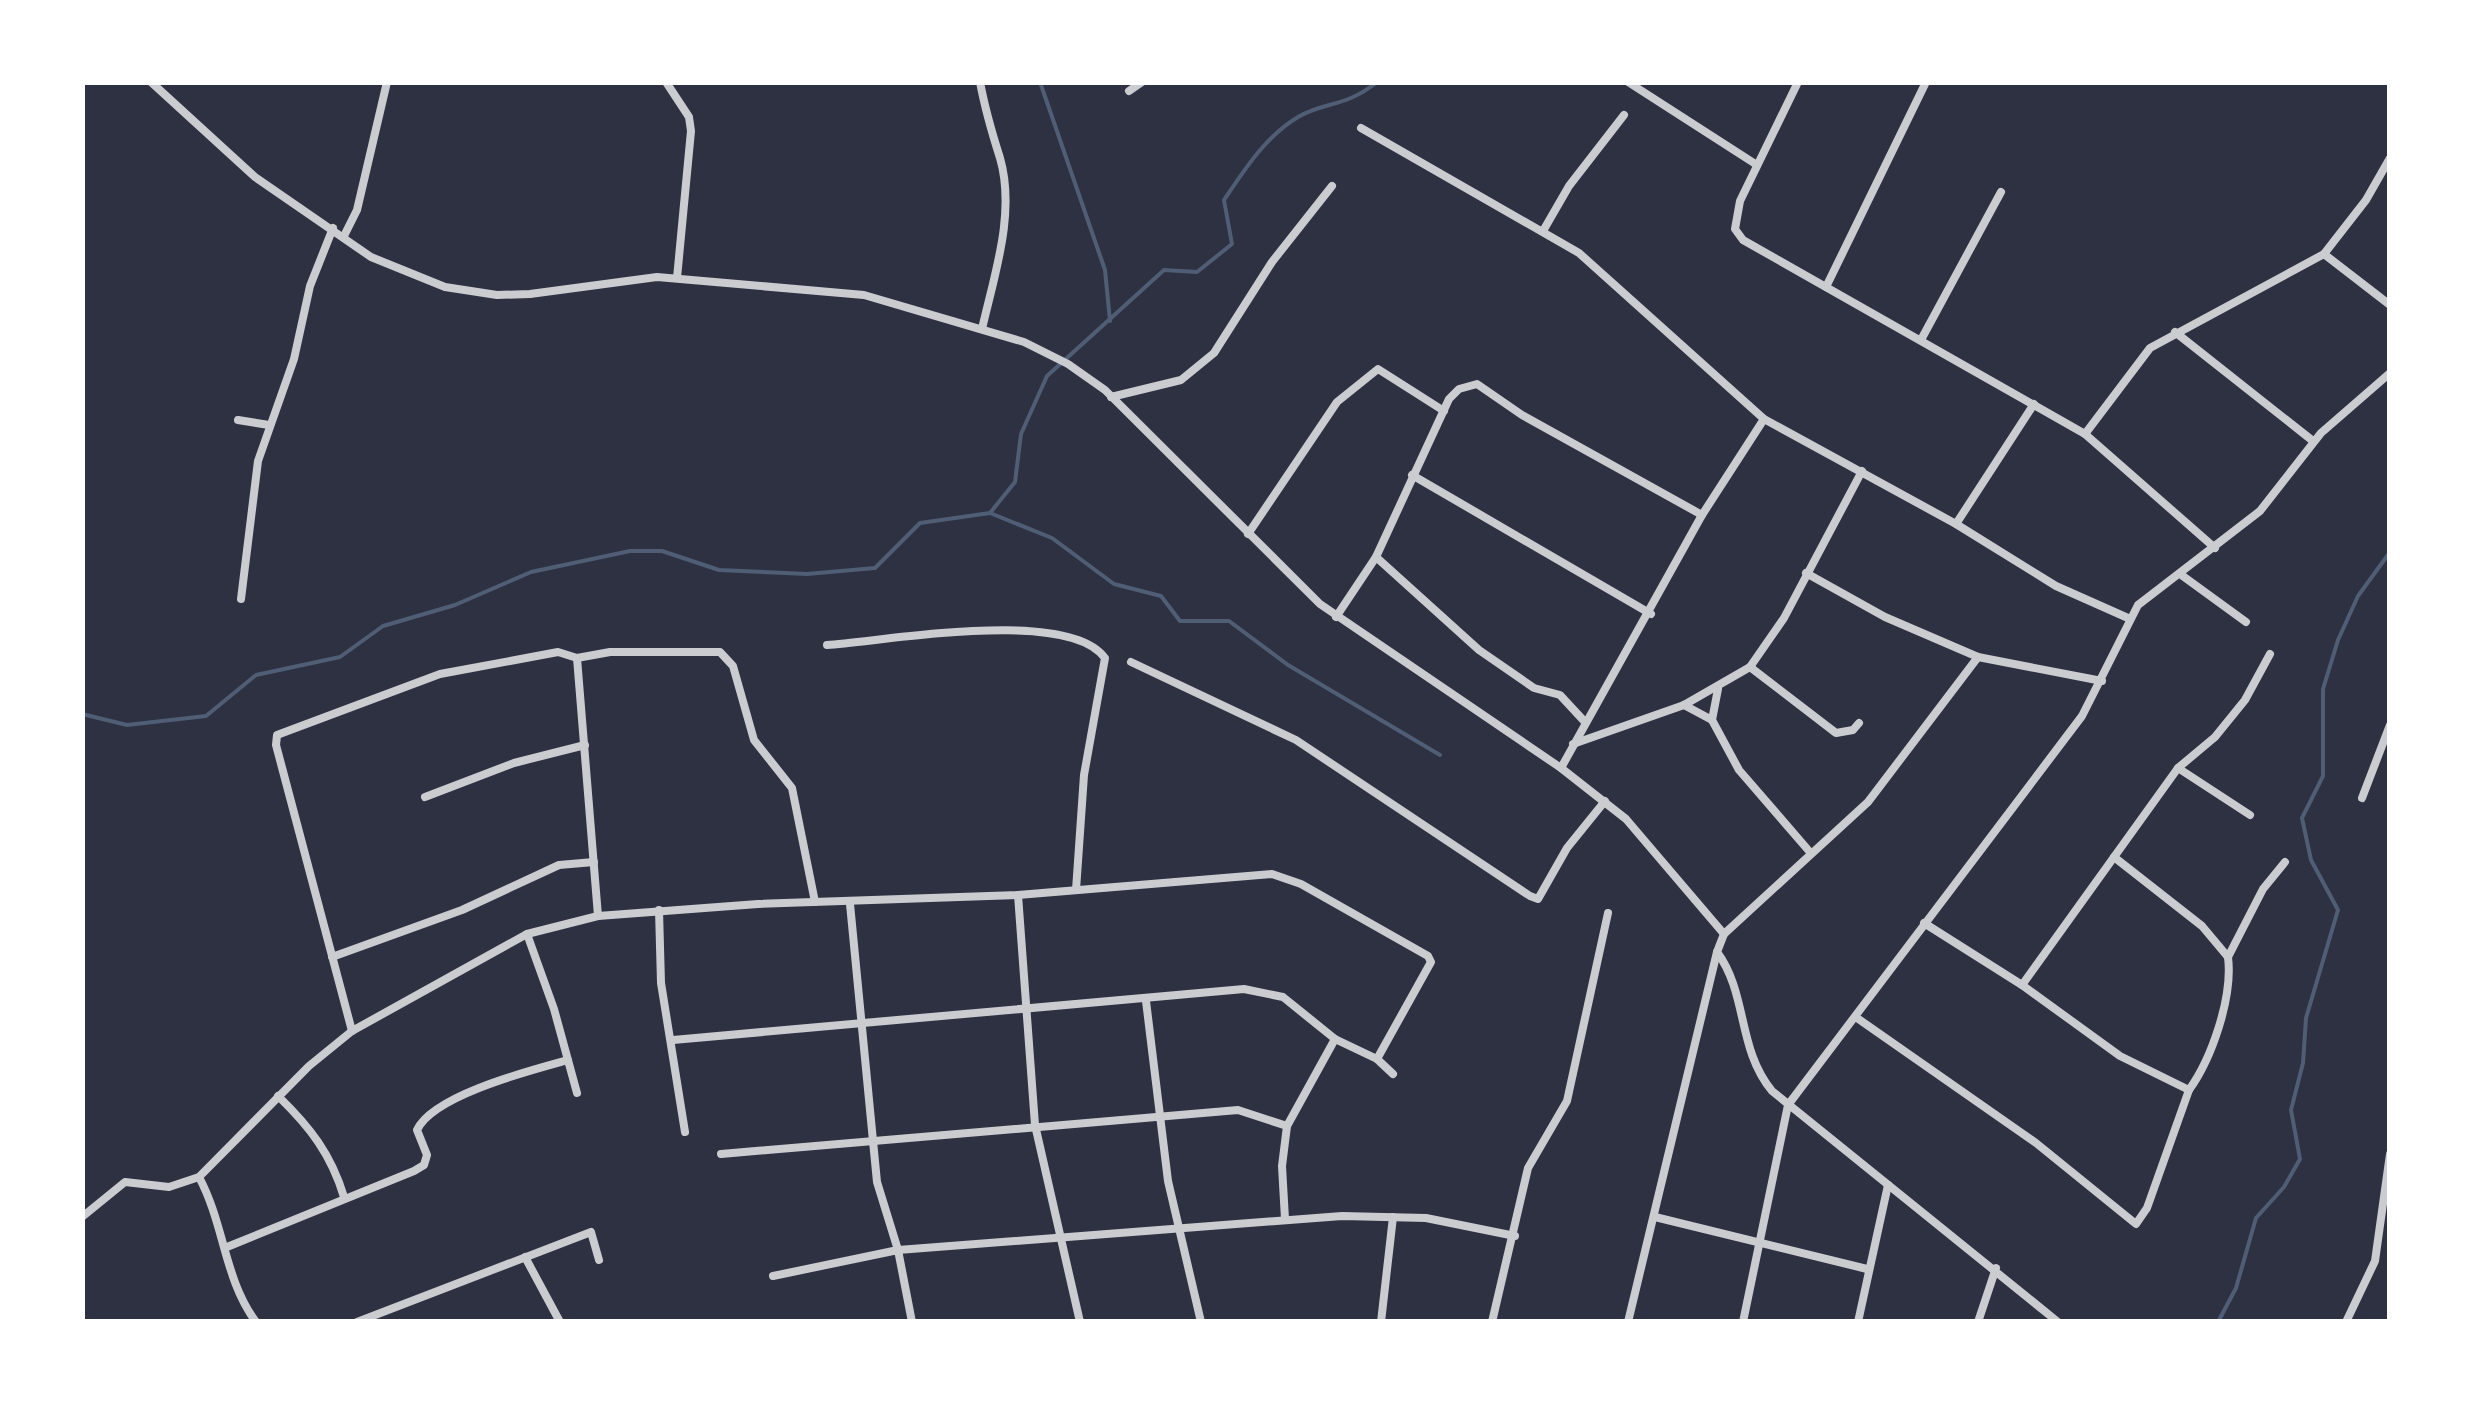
<svg xmlns="http://www.w3.org/2000/svg" width="2472" height="1404" viewBox="0 0 2472 1404" font-family="Overpass,sans-serif">
	<style>
		.lines { fill: none; stroke-linecap: round; stroke-linejoin: round }
		.stream { stroke: #4f5d75; stroke-width: 4 }
		.minor { stroke: #caccd0; stroke-width: 8 }
	</style>
	<rect width="100%" height="100%" fill="#2d3142"/>
	<g class="lines">
		<!-- stream -->
		<g class="stream">
			<polyline points="1040,82 1105,270 1110,321"/>
			<polyline points="990,513 1052,538 1114,584 1161,596 1180,621 1229,621 1288,665 1440,755"/>
			<path d="M82,714L127,725L206,716L256,675L340,657L383,626L455,605L531,572L630,551H662L719,570L807,574L875,568L920,523L990,513L1015,482L1021,434L1047,376L1164,270L1197,272L1232,244L1224,200C1245,169 1265,137 1298,117C1325,101 1345,108 1377,82"/>
			<polyline points="2218,1322 2236,1288 2256,1218 2284,1187 2300,1159 2291,1110 2303,1063 2306,1018 2338,910 2311,860 2302,818 2323,776 2323,689 2338,640 2358,596 2390,552"/>
		</g>
		<!-- minor -->
		<g class="minor">
			<path d="M151,82L255,177L371,257L445,287L497,295L530,294L657,277L864,295L1024,342L1068,364L1105,390L1320,604L1561,768L1626,819L1724,934L1717,952C1748,994 1737,1049 1772,1091L2058,1322"/>
			<polyline points="666,82 689,117 691,131 677,278"/>
			<path d="M980,82C985,109 992,133 1000,158C1016,213 994,276 982,329"/>
			<polyline points="1628,82 1757,165"/>
			<polyline points="1798,82 1740,201 1735,229 1743,240 2085,434 2215,548"/>
			<polyline points="1129,91 1142,82"/>
			<polyline points="1361,128 1579,253 1764,419 1956,524 2056,586 2128,618"/>
			<polyline points="1543,231 1569,186 1624,115"/>
			<polyline points="344,236 357,210 387,82"/>
			<polyline points="2324,254 2390,305"/>
			<polyline points="1826,287 1926,82"/>
			<polyline points="2175,332 2313,441"/>
			<polyline points="1922,338 2001,192"/>
			<polyline points="1111,397 1181,380 1214,353 1272,262 1332,186"/>
			<polyline points="238,420 269,425"/>
			<polyline points="2085,434 2150,348 2324,254 2366,200 2390,158"/>
			<polyline points="1412,475 1651,614"/>
			<polyline points="1956,524 2034,404"/>
			<polyline points="1248,534 1337,402 1378,369 1444,411"/>
			<polyline points="1376,557 1479,650 1534,688 1560,695 1585,722"/>
			<polyline points="1806,573 1885,617 1978,657 2102,681"/>
			<polyline points="2180,574 2246,622"/>
			<polyline points="241,599 258,461 294,359 310,286 333,228"/>
			<polyline points="1336,617 1376,557 1449,399 1459,389 1477,384 1522,415 1702,515"/>
			<path d="M827,645C888,641 1068,607 1105,658L1084,775L1076,890"/>
			<polyline points="577,658 598,916"/>
			<polyline points="1131,662 1296,740 1530,896 1538,899 1567,848 1605,801"/>
			<polyline points="1750,667 1836,733 1853,730 1859,723"/>
			<polyline points="1718,689 1712,720 1739,770 1809,851"/>
			<polyline points="1684,705 1712,720"/>
			<polyline points="1573,744 1684,705 1750,667 1784,618 1862,471"/>
			<polyline points="1561,768 1702,515 1764,419"/>
			<polyline points="2178,768 2250,815"/>
			<polyline points="425,797 514,763 585,745"/>
			<polyline points="2362,798 2390,725"/>
			<polyline points="1018,895 1035,1125 1080,1322"/>
			<polyline points="850,904 877,1182 898,1250 912,1322"/>
			<polyline points="659,910 661,983 685,1132"/>
			<path d="M1924,923L2022,985L2120,1056L2189,1090C2212,1058 2233,997 2228,957L2202,926L2114,857"/>
			<polyline points="527,934 554,1009 577,1093"/>
			<polyline points="1724,934 1868,802 1978,657"/>
			<polyline points="332,957 462,910 559,865 594,862"/>
			<polyline points="2228,957 2263,889 2285,862"/>
			<polyline points="2022,985 2178,768 2215,737 2245,700 2270,654"/>
			<polyline points="1146,1001 1168,1181 1201,1322"/>
			<polyline points="1857,1018 2036,1143 2136,1224 2147,1208 2189,1090"/>
			<polyline points="352,1031 276,745 277,735 440,674 558,652 577,658 610,652 720,652 733,666 754,740 792,788 815,902"/>
			<polyline points="673,1040 1244,989 1283,997 1335,1039 1377,1059 1393,1074"/>
			<path d="M278,1096C310,1127 331,1154 344,1197"/>
			<polyline points="721,1154 1238,1110 1287,1126"/>
			<path d="M199,1177C225,1226 224,1279 256,1322"/>
			<polyline points="82,1217 125,1182 169,1187 199,1177 309,1066 352,1031 527,934 598,916 758,904 1018,895 1272,874 1301,884 1428,956 1431,962 1377,1059"/>
			<polyline points="1655,1217 1867,1269"/>
			<polyline points="1285,1219 1282,1166 1287,1126 1335,1039"/>
			<path d="M227,1247L414,1171L424,1165L427,1155L417,1130C433,1095 532,1070 568,1060"/>
			<polyline points="525,1257 560,1322"/>
			<polyline points="773,1276 898,1250 1342,1216 1426,1218 1515,1236"/>
			<polyline points="357,1322 591,1232 599,1260"/>
			<polyline points="1381,1322 1393,1217"/>
			<polyline points="1492,1322 1528,1168 1567,1101 1608,913"/>
			<polyline points="1628,1322 1717,952"/>
			<polyline points="1743,1322 1788,1105 2082,716 2138,605 2260,511 2321,433 2390,373"/>
			<polyline points="1858,1322 1888,1185"/>
			<polyline points="1978,1322 1996,1268"/>
			<polyline points="2346,1322 2375,1261 2390,1154"/>
		</g>
	</g>
	<!-- border -->
	<rect width="2472" height="1404" fill="none" stroke="#ffffff" stroke-width="170"/>
</svg>
